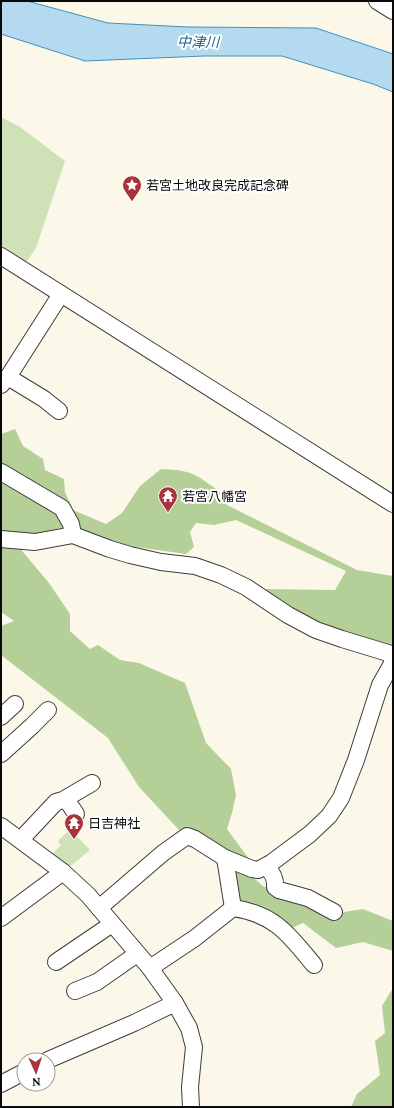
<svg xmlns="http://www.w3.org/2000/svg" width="394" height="1108" viewBox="0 0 394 1108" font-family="Lora,'Noto Sans JP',serif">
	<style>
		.green { fill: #cfe2b7 }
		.forest { fill: #b4d098 }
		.water { fill: #b3daee; stroke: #4390bc }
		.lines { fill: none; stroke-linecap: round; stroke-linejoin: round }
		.minor-casing { stroke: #3c3c3c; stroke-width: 18 }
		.minor { stroke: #fff; stroke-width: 16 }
		.labels { text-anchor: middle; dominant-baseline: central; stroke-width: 4; stroke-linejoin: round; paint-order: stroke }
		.poi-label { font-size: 13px; fill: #090909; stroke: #fff; text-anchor: start }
		.water-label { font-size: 14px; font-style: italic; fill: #23618b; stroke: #fff }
	</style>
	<rect width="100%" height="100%" fill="#fcf8e9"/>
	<!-- green -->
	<g class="green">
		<polygon points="1,117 20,127 65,161 36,248 25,264 1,248"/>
		<polygon points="70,829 90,850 67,869 51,855 61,845 58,841"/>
	</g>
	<!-- forest -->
	<g class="forest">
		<path d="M15,429L23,446L43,459L45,470L64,479L65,492L73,510L106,524L122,513L140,486L161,469C182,470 192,471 209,484C219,491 223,493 227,505L357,570L393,576V648L391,645L319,623L271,597L266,589L335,590L346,571L236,520L214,525L196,523L190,532L194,547L186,554L114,544L65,527L35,534L1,531V434Z"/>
		<polygon points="1,546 18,546 49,583 70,614 70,631 90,649 98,645 120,660 139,663 185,683 206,743 231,769 236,795 232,813 227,829 249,859 247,872 263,886 331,914 363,909 393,921 393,951 363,942 336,948 303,923 290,929 235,902 218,863 179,830 139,787 108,738 1,655 1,626 14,621 1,612"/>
		<polygon points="393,988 393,1107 351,1107 357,1094 380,1075 375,1041 385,1033 382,1006"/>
	</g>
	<!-- water -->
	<polygon class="water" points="1,1 27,1 108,23 188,27 316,28 393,54 393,92 373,84 282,56 204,56 85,61 1,34"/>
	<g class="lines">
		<defs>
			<g id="minor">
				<polyline points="377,1 393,11"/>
				<polyline points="1,256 393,504"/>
				<polyline points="8,377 44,399 59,411"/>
				<polyline points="1,385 8,377 61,294"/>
				<polyline points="1,472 62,508 71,524 73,535"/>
				<polyline points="1,539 35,542 73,535 110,549 130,555 161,562 195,566 221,575 246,587 288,615 316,630 342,639 388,653 393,658"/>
				<polyline points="1,717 15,704"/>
				<polyline points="1,754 32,726 48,710"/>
				<polyline points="66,799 76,814"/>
				<polyline points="1,826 63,872 88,895 150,968 175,1003 189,1028 194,1047 190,1087 191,1107"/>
				<polyline points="22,841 26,834 56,802 63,800 92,783"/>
				<polyline points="225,858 233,908"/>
				<path d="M266,866C272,872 276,878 275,887L279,890L308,898L334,912"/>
				<polyline points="99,908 163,853 187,836 195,839 225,858 252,869 258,870 271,863 310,834 329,816 341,798 356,760 380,685 393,662"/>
				<polyline points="1,918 63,872"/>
				<polyline points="56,962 112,924"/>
				<path d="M150,968L195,938L233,908C275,914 289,935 314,965"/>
				<polyline points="75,991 97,982 137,954"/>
				<polyline points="48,1060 134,1023 175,1003"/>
				<polyline points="1,1084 24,1072"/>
			</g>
		</defs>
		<!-- minor casing -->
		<use href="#minor" class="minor-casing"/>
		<!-- minor -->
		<use href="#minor" class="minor"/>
	</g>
	<!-- icons -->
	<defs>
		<symbol id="sight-pin" viewBox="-11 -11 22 30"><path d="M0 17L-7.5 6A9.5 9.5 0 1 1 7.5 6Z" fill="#a8333d" stroke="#fff"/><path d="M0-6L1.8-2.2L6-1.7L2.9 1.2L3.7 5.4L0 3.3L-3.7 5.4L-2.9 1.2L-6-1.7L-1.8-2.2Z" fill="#fff"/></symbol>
		<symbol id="temple-pin" viewBox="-11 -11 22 30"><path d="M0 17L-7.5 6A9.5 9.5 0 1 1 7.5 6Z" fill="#a8333d" stroke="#fff"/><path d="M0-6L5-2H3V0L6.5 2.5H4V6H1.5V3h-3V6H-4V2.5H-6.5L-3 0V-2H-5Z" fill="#fff"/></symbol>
	</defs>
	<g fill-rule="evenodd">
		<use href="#sight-pin" x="121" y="174" width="22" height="30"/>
		<use href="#temple-pin" x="157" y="485" width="22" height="30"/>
		<use href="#temple-pin" x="63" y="812" width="22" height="30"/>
	</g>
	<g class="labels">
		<!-- poi labels -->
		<g class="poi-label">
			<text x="146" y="185">若宮土地改良完成記念碑</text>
			<text x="182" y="496">若宮八幡宮</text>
			<text x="88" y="823">日吉神社</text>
		</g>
		<!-- water labels -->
		<g class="water-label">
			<text transform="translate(198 42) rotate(1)">中津川</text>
		</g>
	</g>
	<!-- border -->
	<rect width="394" height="1108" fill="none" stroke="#090909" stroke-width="4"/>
	<!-- north arrow -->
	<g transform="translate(36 1072) rotate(177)"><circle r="19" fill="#ffffff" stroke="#9d9d9d"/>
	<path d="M0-3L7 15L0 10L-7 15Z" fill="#a8333d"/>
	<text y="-6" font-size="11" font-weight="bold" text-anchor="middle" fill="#090909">N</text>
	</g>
</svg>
